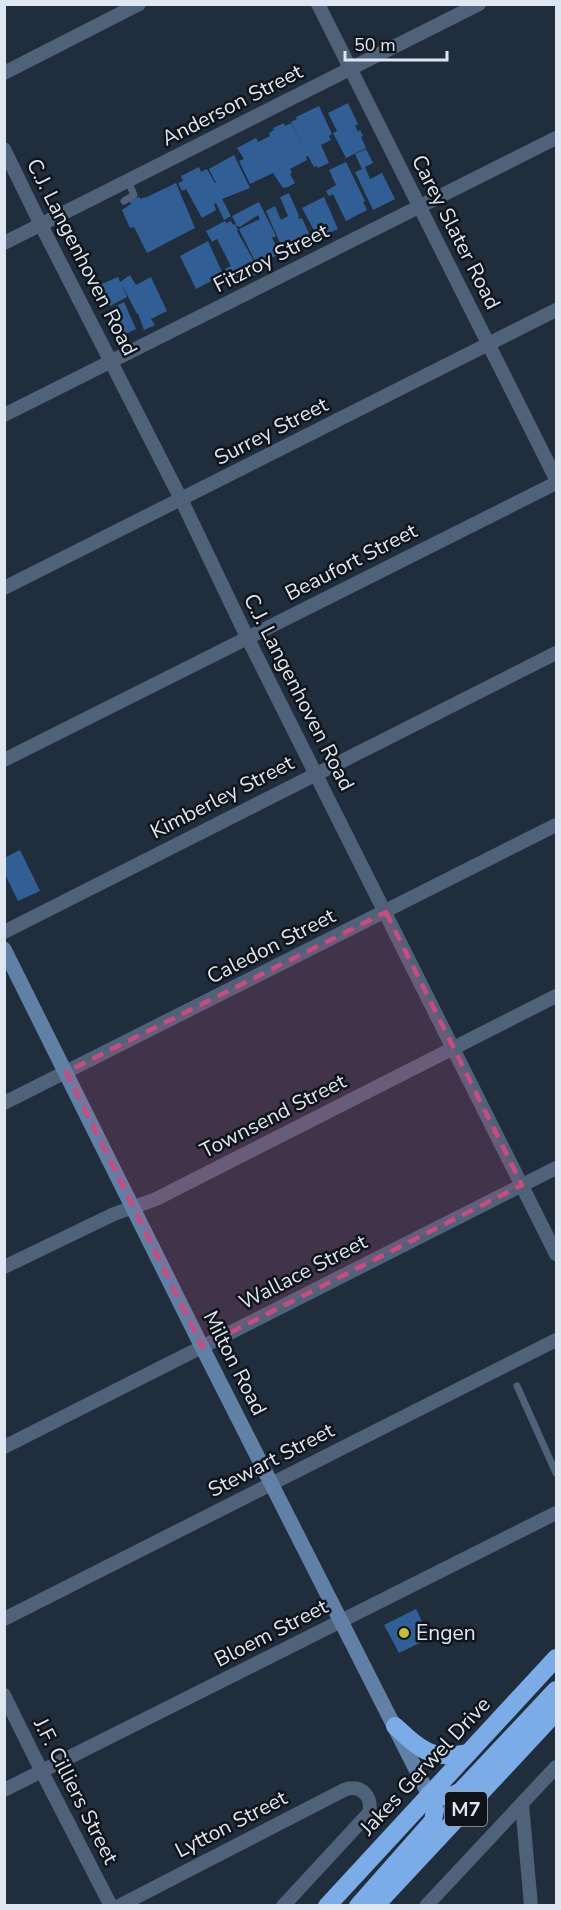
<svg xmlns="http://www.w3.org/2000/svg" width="561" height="1910" viewBox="0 0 561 1910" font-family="'Nunito Sans',sans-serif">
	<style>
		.building { fill: #315f95 }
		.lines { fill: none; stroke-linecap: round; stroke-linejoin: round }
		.lane { stroke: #4f627a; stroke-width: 7 }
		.street { stroke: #4f627a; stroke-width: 14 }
		.secondary { stroke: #6180a6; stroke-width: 15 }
		.highway { stroke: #7cace8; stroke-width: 18 }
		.marked { fill: #c94c80; fill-opacity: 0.2; stroke: #c94c80; stroke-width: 4.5; stroke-dasharray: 12 8; stroke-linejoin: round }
		.poi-dot { fill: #c7bb3b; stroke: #0f141b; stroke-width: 2 }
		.labels { text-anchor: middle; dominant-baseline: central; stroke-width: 5; stroke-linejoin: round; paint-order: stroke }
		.shield { fill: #0f141b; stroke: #a0a7b1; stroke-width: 1.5 }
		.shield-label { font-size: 20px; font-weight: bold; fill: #dee6f1 }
		.street-label { font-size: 21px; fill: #dee6f1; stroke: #0f141b }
		.poi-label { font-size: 21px; fill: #dee6f1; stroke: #0f141b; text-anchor: start }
	</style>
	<rect width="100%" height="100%" fill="#202d3c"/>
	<!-- building -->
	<g class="building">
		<polygon points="348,103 358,124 355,126 358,132 360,130 363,136 361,137 366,148 346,158 333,133 337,131 328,113"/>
		<polygon points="319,106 332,134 329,136 331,140 321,145 329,163 318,168 317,166 314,167 308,156 306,157 307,160 290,169 292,172 290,174 295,183 288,187 283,188 273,173 250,184 239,161 244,159 237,148 256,138 258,142 270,136 269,133 274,130 273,128 284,123 285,126 291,123 302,144 291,122 297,119 296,117"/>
		<polygon points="366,149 373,163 365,167 370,179 382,173 395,199 373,210 355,172 362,169 355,154"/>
		<polygon points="234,155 250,188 222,199 231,216 224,220 216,203 214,204 216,210 202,218 186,189 182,191 178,183 183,181 181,176 199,167 201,172 207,169 215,183 216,183 209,169"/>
		<polygon points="346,162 365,201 363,202 367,210 346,221 333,194 329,196 326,191 336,185 329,170"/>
		<polygon points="176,183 195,228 147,253 134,227 130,228 122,210 131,204 129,201 139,197 141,199 145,197 145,198"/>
		<polygon points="289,193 299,216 298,217 299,219 302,218 311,238 294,247 293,245 283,250 266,211 275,206 281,220 288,216 280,197"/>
		<polygon points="324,197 338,229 318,238 302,208"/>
		<polygon points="259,202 276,236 272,238 279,251 279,254 257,265 239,229 260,219 258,215 240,227 237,226 232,216"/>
		<polygon points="225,221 226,223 231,221 233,225 235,224 238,230 237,231 260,272 240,283 237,277 230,280 225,269 231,266 217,239 212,242 206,231"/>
		<polygon points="208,241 227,283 219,286 215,279 196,289 180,256"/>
		<polygon points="130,275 136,285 151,277 167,311 151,319 155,325 144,330 138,313 137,314 122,285 127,297 110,306 99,285 118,277 120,282"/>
		<polygon points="124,302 136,329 121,336 109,310"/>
		<polygon points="20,850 40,891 18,901 4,872 4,858"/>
		<polygon points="416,1609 430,1638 399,1653 384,1625"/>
	</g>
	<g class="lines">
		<!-- lane -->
		<g class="lane">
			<polyline points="124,201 134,195 128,181"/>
			<polyline points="517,1386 556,1473"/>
		</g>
		<!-- street -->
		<g class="street">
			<polyline points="318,4 556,479"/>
			<polyline points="4,73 139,4"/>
			<polyline points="4,149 41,225 181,499 247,637 556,1254"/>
			<polyline points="4,243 479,4"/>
			<polyline points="4,415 556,138"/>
			<polyline points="4,588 556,310"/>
			<polyline points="4,760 556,483"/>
			<polyline points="4,932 556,653"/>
			<polyline points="4,1103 556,825"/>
			<polyline points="4,1267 114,1214 156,1199 556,996"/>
			<polyline points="4,1447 556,1168"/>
			<polyline points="4,1619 556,1340"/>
			<polyline points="4,1695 42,1772 111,1906"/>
			<polyline points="4,1790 556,1513"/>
			<polyline points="522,1804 531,1906"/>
			<path d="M119,1906L344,1790C361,1783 373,1797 369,1813L283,1906"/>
			<polyline points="426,1906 556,1767"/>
		</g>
		<!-- secondary -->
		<polyline class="secondary" points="4,949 202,1347 429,1795"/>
		<!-- highway -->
		<g class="highway">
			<path d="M395,1726C420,1749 431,1761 468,1753"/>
			<path d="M429,1795C441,1797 450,1798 461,1791L556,1690"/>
			<polyline points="327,1906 556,1658"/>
			<polyline points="358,1906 433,1821 435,1810 429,1795"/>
			<polyline points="375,1906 556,1712"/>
		</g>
	</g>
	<!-- marked area -->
	<path class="marked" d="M386,912L522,1185L202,1347L66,1072Z"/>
	<!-- markers -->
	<circle class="poi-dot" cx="404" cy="1633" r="6"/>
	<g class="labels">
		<!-- shield labels -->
		<rect class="shield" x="445" y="1792" width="42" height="34" rx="4.5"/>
		<g class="shield-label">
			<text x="466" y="1809">M7</text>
		</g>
		<!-- street labels -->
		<g class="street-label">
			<text transform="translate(232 105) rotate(-27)">Anderson Street</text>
			<text transform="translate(456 232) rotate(63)">Carey Slater Road</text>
			<text transform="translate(82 257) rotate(63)">C.J. Langenhoven Road</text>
			<text transform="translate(271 258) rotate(-27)">Fitzroy Street</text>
			<text transform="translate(271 431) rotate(-27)">Surrey Street</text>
			<text transform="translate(351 562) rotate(-27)">Beaufort Street</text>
			<text transform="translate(299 692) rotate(63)">C.J. Langenhoven Road</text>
			<text transform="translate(222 797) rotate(-27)">Kimberley Street</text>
			<text transform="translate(271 946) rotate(-27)">Caledon Street</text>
			<text transform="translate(273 1116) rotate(-27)">Townsend Street</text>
			<text transform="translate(303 1272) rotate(-27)">Wallace Street</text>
			<text transform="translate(235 1363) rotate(63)">Milton Road</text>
			<text transform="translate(271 1460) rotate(-27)">Stewart Street</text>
			<text transform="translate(271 1633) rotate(-27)">Bloem Street</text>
			<text transform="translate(425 1766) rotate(-47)">Jakes Gerwel Drive</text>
			<text transform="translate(76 1791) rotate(63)">J.F. Cilliers Street</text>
			<text transform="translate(231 1824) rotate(-27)">Lytton Street</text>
		</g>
		<!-- poi labels -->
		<g class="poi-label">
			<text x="416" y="1633">Engen</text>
		</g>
	</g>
	<!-- border -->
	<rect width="561" height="1910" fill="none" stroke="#dee6f1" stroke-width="12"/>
	<!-- scale -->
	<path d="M345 51v9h102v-9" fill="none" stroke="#dee6f1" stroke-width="3"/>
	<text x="354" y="51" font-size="18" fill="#dee6f1" stroke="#0f141b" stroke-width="4.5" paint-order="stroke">50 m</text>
</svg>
